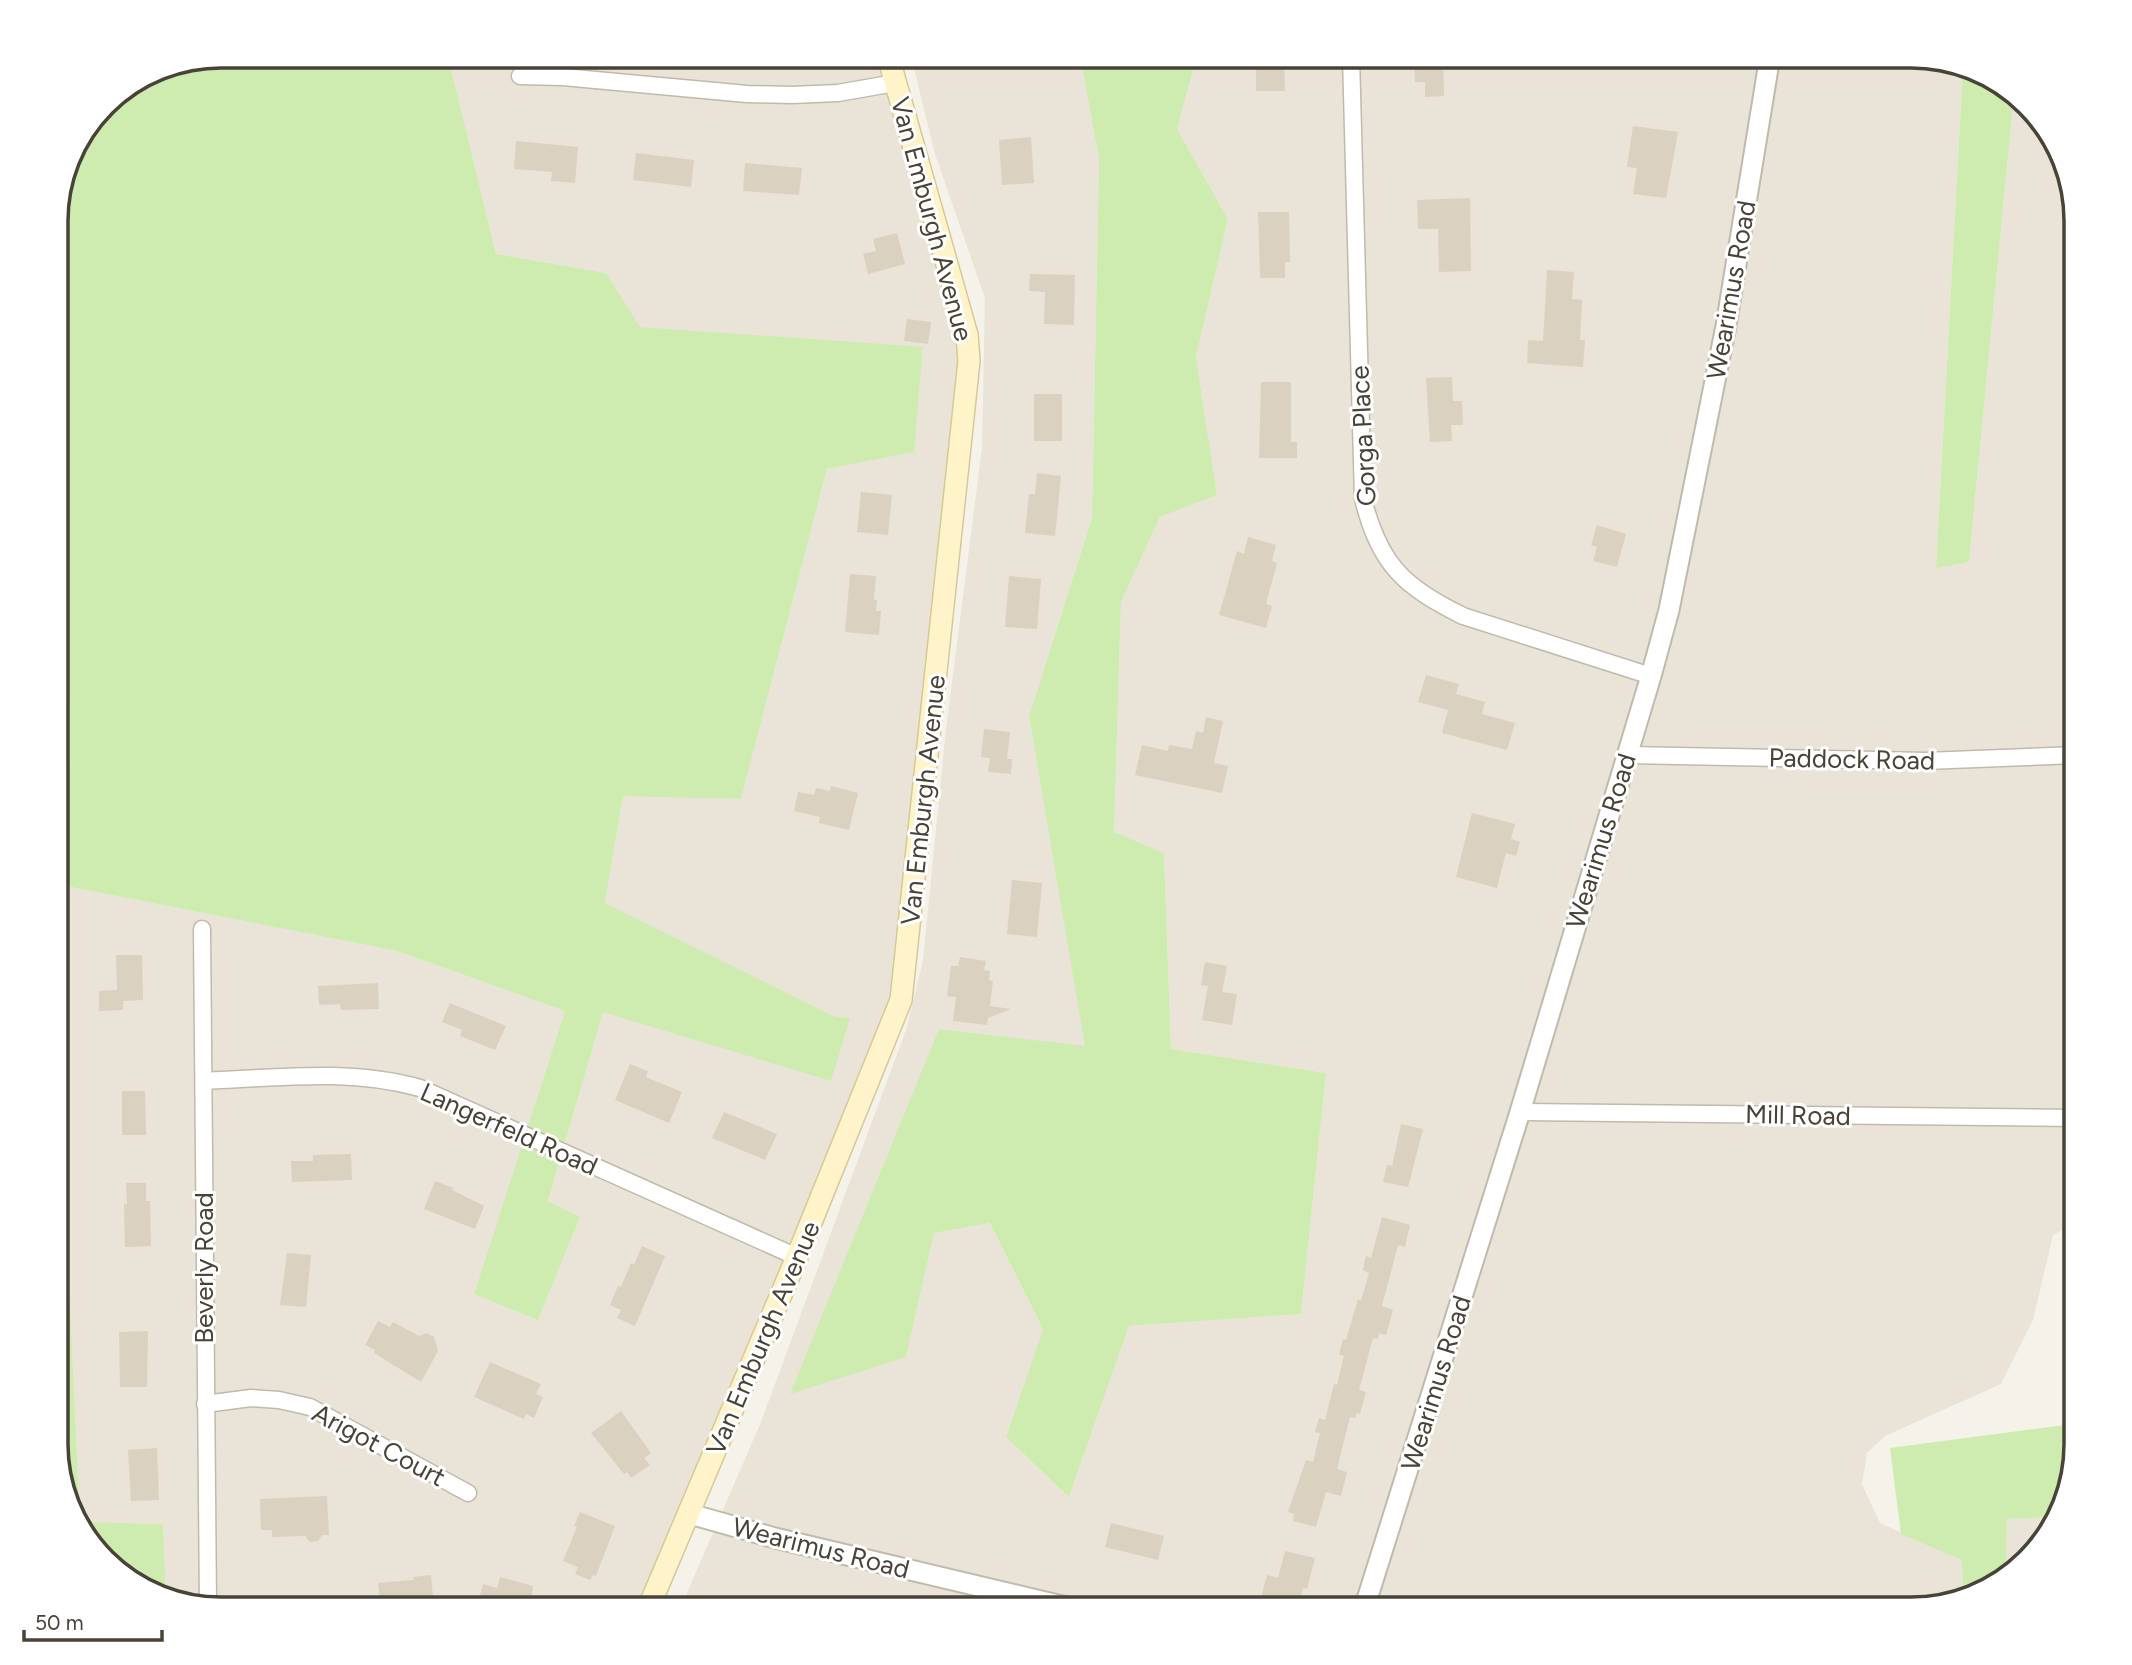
<svg xmlns="http://www.w3.org/2000/svg" width="2132" height="1665" viewBox="0 0 2132 1665" font-family="Figtree,sans-serif">
	<style>
		.residential { fill: #e9e4d7 }
		.green { fill: #ceebb0 }
		.building { fill: #dbd1c0 }
		.lines { fill: none; stroke-linecap: round; stroke-linejoin: round }
		.minor-casing { stroke: #c1baab; stroke-width: 19 }
		.tertiary-casing { stroke: #c1baab; stroke-width: 23 }
		.secondary-casing { stroke: #d8c896; stroke-width: 24 }
		.minor { stroke: #fff; stroke-width: 16 }
		.tertiary { stroke: #fff; stroke-width: 19 }
		.secondary { stroke: #fff4c9; stroke-width: 21 }
		.labels { text-anchor: middle; dominant-baseline: central; stroke-width: 6; stroke-linejoin: round; paint-order: stroke }
		.street-label { font-size: 26px; fill: #494337; stroke: #fff }
		.rim { fill: none; stroke: #494337; stroke-width: 3.5 }
	</style>
	<rect width="100%" height="100%" fill="#f5f2e9"/>
	<!-- residential -->
	<g class="residential">
		<polygon points="448,56 889,56 966,348 902,1002 645,1609 221,1609 166,1598 163,1524 80,1523 56,998 56,884 397,951 565,1011 474,1294 538,1320 580,1217 548,1201 603,1012 850,1018 833,1016 605,904 623,795 741,799 827,469 913,452 923,348 639,327 606,273 496,254"/>
		<polygon points="911,56 1080,56 1099,159 1092,518 1029,716 1086,1047 939,1029 906,1357 934,1233 990,1223 1043,1329 1006,1437 1069,1497 1129,1326 1301,1314 1326,1073 1171,1049 1164,853 1114,832 1121,602 1160,517 1217,495 1196,357 1228,219 1177,129 1197,56 1911,56 1963,65 1936,567 1969,562 2014,94 2019,97 2059,148 2076,221 2076,1223 2053,1235 2033,1320 2001,1384 1885,1436 1867,1453 1862,1484 1880,1523 1962,1560 1963,1597 1911,1609 680,1609 761,1422 907,1027 923,960 946,729 982,448 985,298 935,154"/>
		<polygon points="2057,1517 2035,1552 2006,1575 2007,1519"/>
	</g>
	<!-- green -->
	<g class="green">
		<polygon points="221,56 448,56 496,254 606,273 640,327 923,347 914,452 827,469 741,799 623,796 605,903 833,1016 850,1018 831,1081 603,1012 548,1201 580,1217 538,1320 474,1294 565,1011 397,951 56,884 56,230 59,199 73,148 112,97 158,68"/>
		<polygon points="1080,56 1197,56 1177,129 1228,219 1196,357 1217,495 1160,517 1121,602 1114,832 1164,853 1171,1049 1326,1073 1301,1314 1129,1326 1069,1497 1006,1437 1043,1329 990,1223 934,1233 906,1357 790,1394 939,1029 1085,1046 1029,716 1092,518 1099,159"/>
		<polygon points="1963,65 2014,94 1969,562 1936,568"/>
		<polygon points="56,998 80,1522 163,1524 166,1598 158,1597 113,1568 73,1517 56,1454"/>
		<path d="M2076,1403C2076,1437 2076,1487 2057,1517L2007,1519L2006,1575L1984,1592L1963,1597L1962,1560L1901,1534L1890,1448L2065,1425Z"/>
	</g>
	<!-- building -->
	<g class="building">
		<polygon points="1256,56 1284,56 1285,91 1256,91"/>
		<polygon points="1414,56 1443,56 1444,96 1425,97 1425,82 1415,82"/>
		<polygon points="1633,126 1678,132 1666,198 1633,194 1637,168 1627,167"/>
		<polygon points="1031,137 1034,183 1002,185 999,140"/>
		<polygon points="516,141 578,147 575,183 551,181 552,172 514,169"/>
		<polygon points="636,153 694,160 691,187 633,180"/>
		<polygon points="745,163 802,168 799,195 743,191"/>
		<polygon points="1470,198 1471,271 1439,272 1438,229 1418,229 1417,200"/>
		<polygon points="1258,212 1289,212 1290,262 1285,262 1285,278 1260,278"/>
		<polygon points="897,233 905,264 868,274 863,254 876,251 873,239"/>
		<polygon points="1547,270 1574,272 1572,299 1582,300 1580,340 1585,340 1583,367 1527,363 1528,340 1543,341"/>
		<polygon points="1030,274 1075,275 1074,325 1044,324 1045,292 1029,291"/>
		<polygon points="907,319 931,322 928,344 904,341"/>
		<polygon points="1452,377 1453,401 1462,401 1463,425 1451,425 1452,441 1430,442 1426,378"/>
		<polygon points="1261,382 1291,382 1291,442 1297,442 1297,458 1259,458"/>
		<rect x="1034" y="394" width="28" height="47"/>
		<polygon points="1037,473 1061,476 1055,536 1025,533 1029,494 1035,494"/>
		<polygon points="861,492 892,495 888,535 857,532"/>
		<polygon points="1597,525 1626,534 1617,567 1593,561 1597,547 1591,545"/>
		<polygon points="1248,537 1276,545 1272,561 1277,563 1266,604 1272,606 1266,628 1219,615 1237,551 1244,554"/>
		<polygon points="850,574 876,576 874,600 877,600 876,611 881,611 879,635 845,632"/>
		<polygon points="1009,576 1041,579 1037,629 1005,627"/>
		<polygon points="1426,675 1459,684 1456,694 1485,702 1482,714 1515,723 1507,750 1442,733 1448,710 1418,702"/>
		<polygon points="1206,717 1223,721 1214,763 1228,766 1222,793 1135,775 1142,745 1168,751 1169,745 1192,749 1196,731 1203,733"/>
		<polygon points="984,729 1010,732 1007,759 1012,759 1011,774 988,772 990,758 981,757"/>
		<polygon points="831,786 858,793 849,830 819,823 820,817 794,811 798,792 814,795 816,788 830,791"/>
		<polygon points="1472,813 1515,824 1511,839 1520,842 1516,856 1506,853 1497,888 1456,877"/>
		<polygon points="1012,880 1042,883 1037,937 1007,934"/>
		<polygon points="116,955 142,955 143,1000 123,1001 123,1010 99,1011 99,991 117,990"/>
		<polygon points="960,957 986,961 984,970 990,971 989,980 993,981 990,1006 1011,1009 988,1018 987,1025 953,1021 956,997 947,996 951,966 958,966"/>
		<polygon points="1205,962 1227,966 1222,992 1237,994 1232,1025 1202,1020 1208,986 1201,985"/>
		<polygon points="378,983 379,1009 341,1010 340,1004 319,1005 318,986"/>
		<polygon points="450,1003 506,1026 495,1050 460,1036 462,1030 442,1022"/>
		<polygon points="630,1064 648,1071 646,1077 682,1092 669,1123 615,1100"/>
		<polygon points="122,1091 145,1091 146,1135 122,1135"/>
		<polygon points="724,1112 777,1134 765,1160 712,1138"/>
		<polygon points="1401,1124 1423,1129 1408,1187 1383,1182 1387,1165 1392,1166"/>
		<polygon points="351,1154 352,1180 292,1182 291,1161 313,1161 313,1155"/>
		<polygon points="435,1181 453,1188 452,1190 484,1206 475,1229 424,1209"/>
		<polygon points="126,1183 146,1183 146,1201 150,1201 151,1246 125,1247 124,1204 127,1204"/>
		<polygon points="1382,1217 1410,1225 1405,1247 1398,1245 1382,1306 1393,1310 1386,1335 1379,1333 1378,1339 1373,1338 1359,1390 1366,1392 1360,1414 1357,1413 1355,1418 1350,1417 1337,1469 1347,1472 1341,1496 1326,1492 1316,1527 1293,1521 1294,1514 1288,1512 1306,1460 1313,1462 1320,1433 1315,1432 1319,1418 1325,1420 1334,1384 1337,1385 1344,1356 1339,1354 1343,1339 1346,1340 1358,1299 1361,1301 1369,1273 1363,1270 1366,1256 1371,1258"/>
		<polygon points="642,1246 665,1256 635,1326 617,1318 621,1310 610,1305 618,1286 621,1287 631,1263 634,1265"/>
		<polygon points="287,1253 311,1255 306,1307 280,1305"/>
		<polygon points="378,1321 390,1327 393,1322 419,1336 427,1333 434,1337 438,1351 421,1382 374,1353 375,1350 365,1345"/>
		<polygon points="148,1331 147,1387 120,1387 119,1332"/>
		<polygon points="490,1362 541,1384 536,1394 543,1397 534,1418 526,1414 524,1419 474,1397"/>
		<polygon points="621,1411 651,1453 644,1458 650,1465 631,1478 627,1472 624,1474 591,1433"/>
		<polygon points="157,1448 159,1500 131,1501 128,1450"/>
		<polygon points="327,1496 329,1535 322,1535 318,1541 310,1542 305,1536 272,1537 272,1530 261,1530 260,1499"/>
		<polygon points="580,1512 615,1526 596,1576 593,1575 590,1580 575,1574 578,1567 563,1561 577,1527 574,1526"/>
		<polygon points="1111,1523 1164,1536 1158,1560 1105,1547"/>
		<polygon points="1285,1551 1315,1558 1307,1589 1303,1588 1298,1609 1258,1609 1267,1575 1278,1578"/>
		<polygon points="431,1575 434,1609 381,1609 378,1583 414,1580 413,1577"/>
		<polygon points="500,1577 533,1586 530,1609 485,1609 477,1607 483,1584 497,1588"/>
	</g>
	<g class="lines">
		<defs>
			<g id="minor">
				<path d="M1351,56L1363,499C1380,565 1403,586 1463,616L1651,676"/>
				<polyline points="520,76 563,77 747,94 792,95 838,93 895,83"/>
				<polyline points="1627,755 1925,761 2076,755"/>
				<polyline points="202,929 208,1606"/>
				<path d="M204,1081C276,1078 350,1068 420,1088L797,1257"/>
				<polyline points="1520,1112 2076,1118"/>
				<polyline points="205,1404 251,1398 279,1400 310,1407 468,1493"/>
			</g>
			<g id="tertiary">
				<polyline points="690,1514 775,1538 1075,1609"/>
				<polyline points="1364,1609 1520,1112 1651,676 1669,610 1726,326 1770,56"/>
			</g>
			<polyline id="secondary" points="648,1609 797,1257 901,1000 969,361 967,335 888,56"/>
		</defs>
		<!-- minor casing -->
		<use href="#minor" class="minor-casing"/>
		<!-- tertiary casing -->
		<use href="#tertiary" class="tertiary-casing"/>
		<!-- secondary casing -->
		<use href="#secondary" class="secondary-casing"/>
		<!-- minor -->
		<use href="#minor" class="minor"/>
		<!-- tertiary -->
		<use href="#tertiary" class="tertiary"/>
		<!-- secondary -->
		<use href="#secondary" class="secondary"/>
	</g>
	<g class="labels">
		<!-- street labels -->
		<g class="street-label">
			<text transform="translate(932 219) rotate(75)">Van Emburgh Avenue</text>
			<text transform="translate(1731 290) rotate(-80)">Wearimus Road</text>
			<text transform="translate(1363 436) rotate(-93)">Gorga Place</text>
			<text transform="translate(1852 759) rotate(1)">Paddock Road</text>
			<text transform="translate(923 800) rotate(-84)">Van Emburgh Avenue</text>
			<text transform="translate(1601 841) rotate(-73)">Wearimus Road</text>
			<text transform="translate(1798 1115) rotate(1)">Mill Road</text>
			<text transform="translate(509 1129) rotate(24)">Langerfeld Road</text>
			<text transform="translate(204 1268) rotate(-90)">Beverly Road</text>
			<text transform="translate(763 1338) rotate(-67)">Van Emburgh Avenue</text>
			<text transform="translate(1436 1383) rotate(-73)">Wearimus Road</text>
			<text transform="translate(379 1445) rotate(28)">Arigot Court</text>
			<text transform="translate(821 1548) rotate(14)">Wearimus Road</text>
		</g>
	</g>
	<!-- crop -->
	<path d="M0 0H2132V1665H0ZM221 68H1911A153 153 0 0 1 2064 221V1444A153 153 0 0 1 1911 1597H221A153 153 0 0 1 68 1444V221A153 153 0 0 1 221 68Z" fill="#fff" fill-rule="evenodd"/>
	<path class="rim" d="M221 68H1911A153 153 0 0 1 2064 221V1444A153 153 0 0 1 1911 1597H221A153 153 0 0 1 68 1444V221A153 153 0 0 1 221 68Z"/>
	<!-- scale -->
	<path d="M24 1630v10h138v-10" fill="none" stroke="#494337" stroke-width="3.5"/>
	<text x="35" y="1630" font-size="21" fill="#494337" stroke="#ffffff" stroke-width="5" paint-order="stroke">50 m</text>
</svg>
